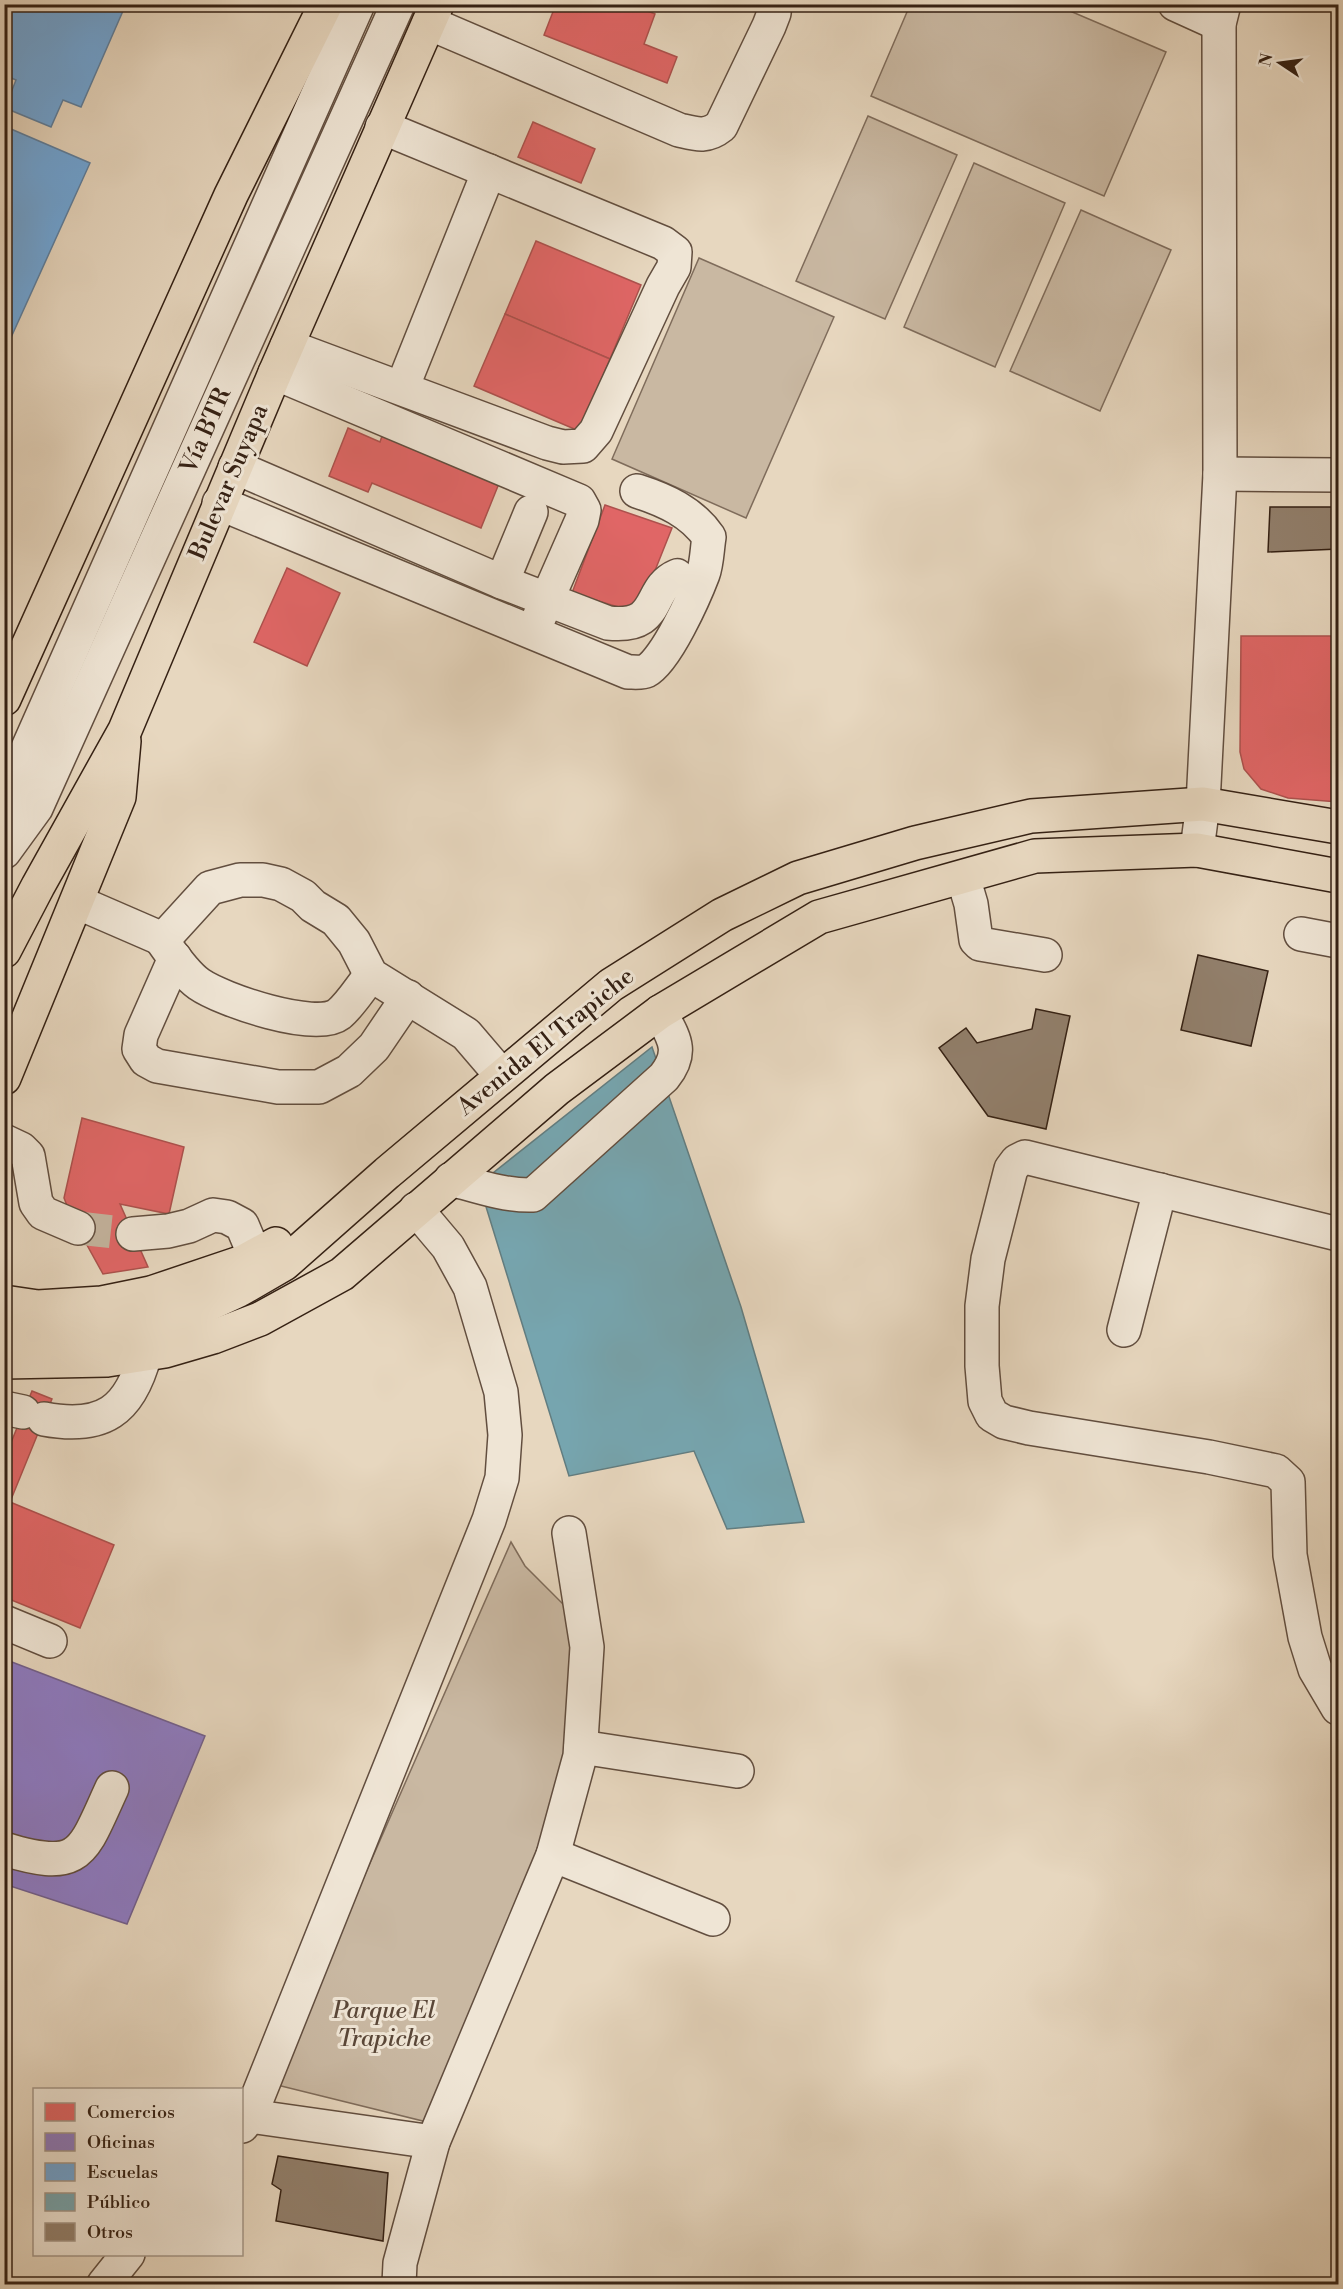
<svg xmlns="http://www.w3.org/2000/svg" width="1343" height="2289" viewBox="0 0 1343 2289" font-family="'Libre Bodoni',serif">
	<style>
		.green { fill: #c9b8a2; stroke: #7f6c5b; stroke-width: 1.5 }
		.shops { fill: #e06666; stroke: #ad514d; stroke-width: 1.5 }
		.offices { fill: #8e7cc3; stroke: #73618e; stroke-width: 1.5 }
		.schools { fill: #6fa8dc; stroke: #5e80a0; stroke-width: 1.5 }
		.public { fill: #76a5af; stroke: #627d80; stroke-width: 1.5 }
		.building { fill: #92806d; stroke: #352114; stroke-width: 1.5 }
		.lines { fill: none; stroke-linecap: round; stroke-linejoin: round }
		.minor-tunnel { stroke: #c3b39d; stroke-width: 33; stroke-dasharray: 33 16; stroke-linecap: butt }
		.minor-casing { stroke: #624e3f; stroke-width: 36 }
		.major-casing { stroke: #352114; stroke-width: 36 }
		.minor { stroke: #efe5d5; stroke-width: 33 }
		.major { stroke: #e7d7bf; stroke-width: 33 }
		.labels { text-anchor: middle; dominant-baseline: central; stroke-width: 6; stroke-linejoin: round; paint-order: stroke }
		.street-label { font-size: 24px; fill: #352114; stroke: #efe5d5 }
		.park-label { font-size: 24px; font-style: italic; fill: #5a4738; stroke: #efe5d5 }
	</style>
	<rect width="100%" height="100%" fill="#e7d7bf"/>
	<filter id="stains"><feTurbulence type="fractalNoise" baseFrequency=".00333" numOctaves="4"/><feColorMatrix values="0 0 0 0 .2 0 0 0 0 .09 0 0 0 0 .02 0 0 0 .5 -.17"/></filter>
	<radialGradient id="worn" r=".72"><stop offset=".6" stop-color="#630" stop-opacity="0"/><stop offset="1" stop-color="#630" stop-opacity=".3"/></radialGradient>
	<!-- green -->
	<g class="green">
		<polygon points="910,5 1056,5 1166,52 1104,196 871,96"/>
		<polygon points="868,116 957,155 885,319 796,281"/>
		<polygon points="974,163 1065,203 995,367 904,327"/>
		<polygon points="1081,210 1171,250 1100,411 1010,371"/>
		<polygon points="699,258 834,317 746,518 612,459"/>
		<polygon points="511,1542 525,1566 565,1606 572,1649 570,1744 554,1819 427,2122 273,2084"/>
	</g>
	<!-- shops -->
	<g class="shops">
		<polygon points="556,4 631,4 655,14 644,44 677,57 667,83 544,35"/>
		<polygon points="533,122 595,149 581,183 518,157"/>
		<polygon points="536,241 641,285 610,359 505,314"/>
		<polygon points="505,314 610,359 579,431 474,386"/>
		<polygon points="348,428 380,442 383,433 500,481 481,528 372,483 368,492 329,476"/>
		<polygon points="605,505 672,528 638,613 572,593"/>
		<polygon points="287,568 340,593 307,666 254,642"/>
		<polygon points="1241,636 1338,636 1338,802 1288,798 1261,789 1244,769 1240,752"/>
		<polygon points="82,1118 184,1147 169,1214 120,1204 148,1267 103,1274 72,1218 64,1198"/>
		<polygon points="32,1391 52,1399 10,1502 114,1545 80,1628 4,1597 4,1443 10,1445"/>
	</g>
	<!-- offices -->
	<polygon class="offices" points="4,1659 205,1736 127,1924 4,1884"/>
	<!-- schools -->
	<g class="schools">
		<polygon points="4,4 126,4 81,107 63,100 51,127 5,108 16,80 4,75"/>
		<polygon points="4,126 90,163 4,353"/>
	</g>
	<!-- public -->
	<polygon class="public" points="652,1047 741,1307 804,1522 727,1529 694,1451 569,1476 479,1184"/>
	<!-- building -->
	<g class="building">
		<polygon points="1270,507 1338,507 1338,549 1268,552"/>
		<polygon points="1198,955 1268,971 1251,1046 1181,1030"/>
		<polygon points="1036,1009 1070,1016 1046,1129 988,1116 939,1048 966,1028 977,1043 1032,1029"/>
		<polygon points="278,2156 388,2173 383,2241 276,2221 281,2190 272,2184"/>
	</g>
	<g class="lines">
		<!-- minor-tunnel -->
		<polyline class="minor-tunnel" points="78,1228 133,1234"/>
		<defs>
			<g id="minor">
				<polyline points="1175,4 1219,24"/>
				<path d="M429,23L679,130C696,134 706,138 721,126L769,26L774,13L775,4"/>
				<polyline points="287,346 547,443 563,447 583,446 596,431 663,286 674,267 675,252 663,243 382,127"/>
				<polyline points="275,373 579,501 584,510 582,520 538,620"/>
				<polyline points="402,388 489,171"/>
				<path d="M235,467L502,582L608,623C663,629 646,589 677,576L695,591"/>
				<polyline points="1220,474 1338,475"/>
				<path d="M219,503L628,672C633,672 642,673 646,671C666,661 695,595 703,574C707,563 707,549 709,537C692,512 665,500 637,491"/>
				<polyline points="502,582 531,512"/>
				<polyline points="4,808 8,793 358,4"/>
				<polyline points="1197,850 1203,804 1220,474 1219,24 1224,4"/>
				<polyline points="4,852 36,808 398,4"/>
				<polyline points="963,877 971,904 976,940 980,944 1045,955"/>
				<polyline points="77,902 160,938 168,934 210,888 240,880 263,880 281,884 303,896 313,906 336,920 354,942 371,975 466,1034 502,1076"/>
				<polyline points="1301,934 1338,941"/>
				<path d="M163,942C173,956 185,974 199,984C222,1000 316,1032 339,1014C351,1004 361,987 371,975"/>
				<polyline points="175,958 141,1035 139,1049 146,1060 157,1066 278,1087 319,1087 349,1071 374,1047 408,997"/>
				<polyline points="4,1141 21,1149 28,1156 36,1203 43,1213 78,1228"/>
				<path d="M451,1179C477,1186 505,1196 533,1195L664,1077C685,1051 673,1037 660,1012"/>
				<polyline points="133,1234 168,1231 189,1226 213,1215 227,1217 242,1225 255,1256"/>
				<polyline points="1338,1234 1025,1157 1017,1161 1011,1169 988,1259 982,1306 982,1366 985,1401 992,1415 1004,1422 1029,1428 1209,1457 1276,1471 1288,1482 1290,1555 1305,1637 1315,1669 1338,1708"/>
				<polyline points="1124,1330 1160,1190"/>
				<polyline points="4,1408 23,1412"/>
				<path d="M44,1419C103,1430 130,1411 145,1354"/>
				<polyline points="4,1622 50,1641"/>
				<polyline points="581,1747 737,1771"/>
				<path d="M4,1849C82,1873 82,1853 112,1788"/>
				<polyline points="553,1855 713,1919"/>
				<polyline points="250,2116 433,2142"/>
				<polyline points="242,2126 250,2116 489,1520 502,1478 505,1435 501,1392 470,1287 448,1247 416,1209"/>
				<polyline points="104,2284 128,2254"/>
				<polyline points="399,2284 400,2263 433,2142 553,1855 580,1756 587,1647 569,1533"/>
			</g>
			<g id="major">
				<polyline points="4,699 231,195 326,4"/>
				<polyline points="4,951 38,886 125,730 275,373 437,4"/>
				<polyline points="4,1078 119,797 124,741"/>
				<polyline points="4,1302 38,1307 102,1303 151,1293 243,1262 276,1244"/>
				<polyline points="4,1331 91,1333 148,1324 194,1311 239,1290 284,1264 387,1173 611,985 722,915 798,878 915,843 1031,816 1203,804 1338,827"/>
				<polyline points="4,1362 107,1360 165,1351 213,1337 260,1319 342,1274 557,1089 660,1012 819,917 1035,856 1197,850 1338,876"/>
			</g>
		</defs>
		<!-- minor casing -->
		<use href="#minor" class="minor-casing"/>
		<!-- major casing -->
		<use href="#major" class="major-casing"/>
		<!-- minor -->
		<use href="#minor" class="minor"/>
		<!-- major -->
		<use href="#major" class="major"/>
	</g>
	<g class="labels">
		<!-- street labels -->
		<g class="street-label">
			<text transform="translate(206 431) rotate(-66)">Vía BTR</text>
			<text transform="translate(229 482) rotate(-67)">Bulevar Suyapa</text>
			<text transform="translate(546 1042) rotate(-39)">Avenida El Trapiche</text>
		</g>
		<!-- park labels -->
		<g class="park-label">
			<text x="384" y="2011">Parque El<tspan x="384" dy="28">Trapiche</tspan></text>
		</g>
	</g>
	<!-- margin -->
	<rect width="1343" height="2289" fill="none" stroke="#e7d7bf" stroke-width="24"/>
	<rect x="6" y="6" width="1331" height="2277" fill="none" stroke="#352114" stroke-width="3"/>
	<rect x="12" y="12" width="1319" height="2265" fill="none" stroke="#352114" stroke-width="1.5"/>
	<!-- legend -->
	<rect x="33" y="2088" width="210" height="168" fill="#efe5d5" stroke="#a59788" stroke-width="1.5"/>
	<rect x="45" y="2103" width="30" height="18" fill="#e06666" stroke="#a59788" stroke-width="1.5"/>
	<text x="87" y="2118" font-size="18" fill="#352114">Comercios</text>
	<rect x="45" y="2133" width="30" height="18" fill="#8e7cc3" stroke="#a59788" stroke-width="1.5"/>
	<text x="87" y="2148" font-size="18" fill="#352114">Oficinas</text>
	<rect x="45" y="2163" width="30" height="18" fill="#6fa8dc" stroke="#a59788" stroke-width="1.5"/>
	<text x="87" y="2178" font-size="18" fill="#352114">Escuelas</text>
	<rect x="45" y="2193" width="30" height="18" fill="#76a5af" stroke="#a59788" stroke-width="1.5"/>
	<text x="87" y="2208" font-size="18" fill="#352114">Público</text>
	<rect x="45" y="2223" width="30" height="18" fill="#92806d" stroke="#a59788" stroke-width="1.5"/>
	<text x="87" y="2238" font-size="18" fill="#352114">Otros</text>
	<!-- north arrow -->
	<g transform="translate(1280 63) rotate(283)" stroke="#efe5d5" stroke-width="4.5" paint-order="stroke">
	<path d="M0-4.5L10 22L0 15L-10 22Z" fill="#352114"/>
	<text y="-9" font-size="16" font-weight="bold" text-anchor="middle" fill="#352114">N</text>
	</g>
	<rect width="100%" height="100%" filter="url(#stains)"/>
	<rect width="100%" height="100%" fill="url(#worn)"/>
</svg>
